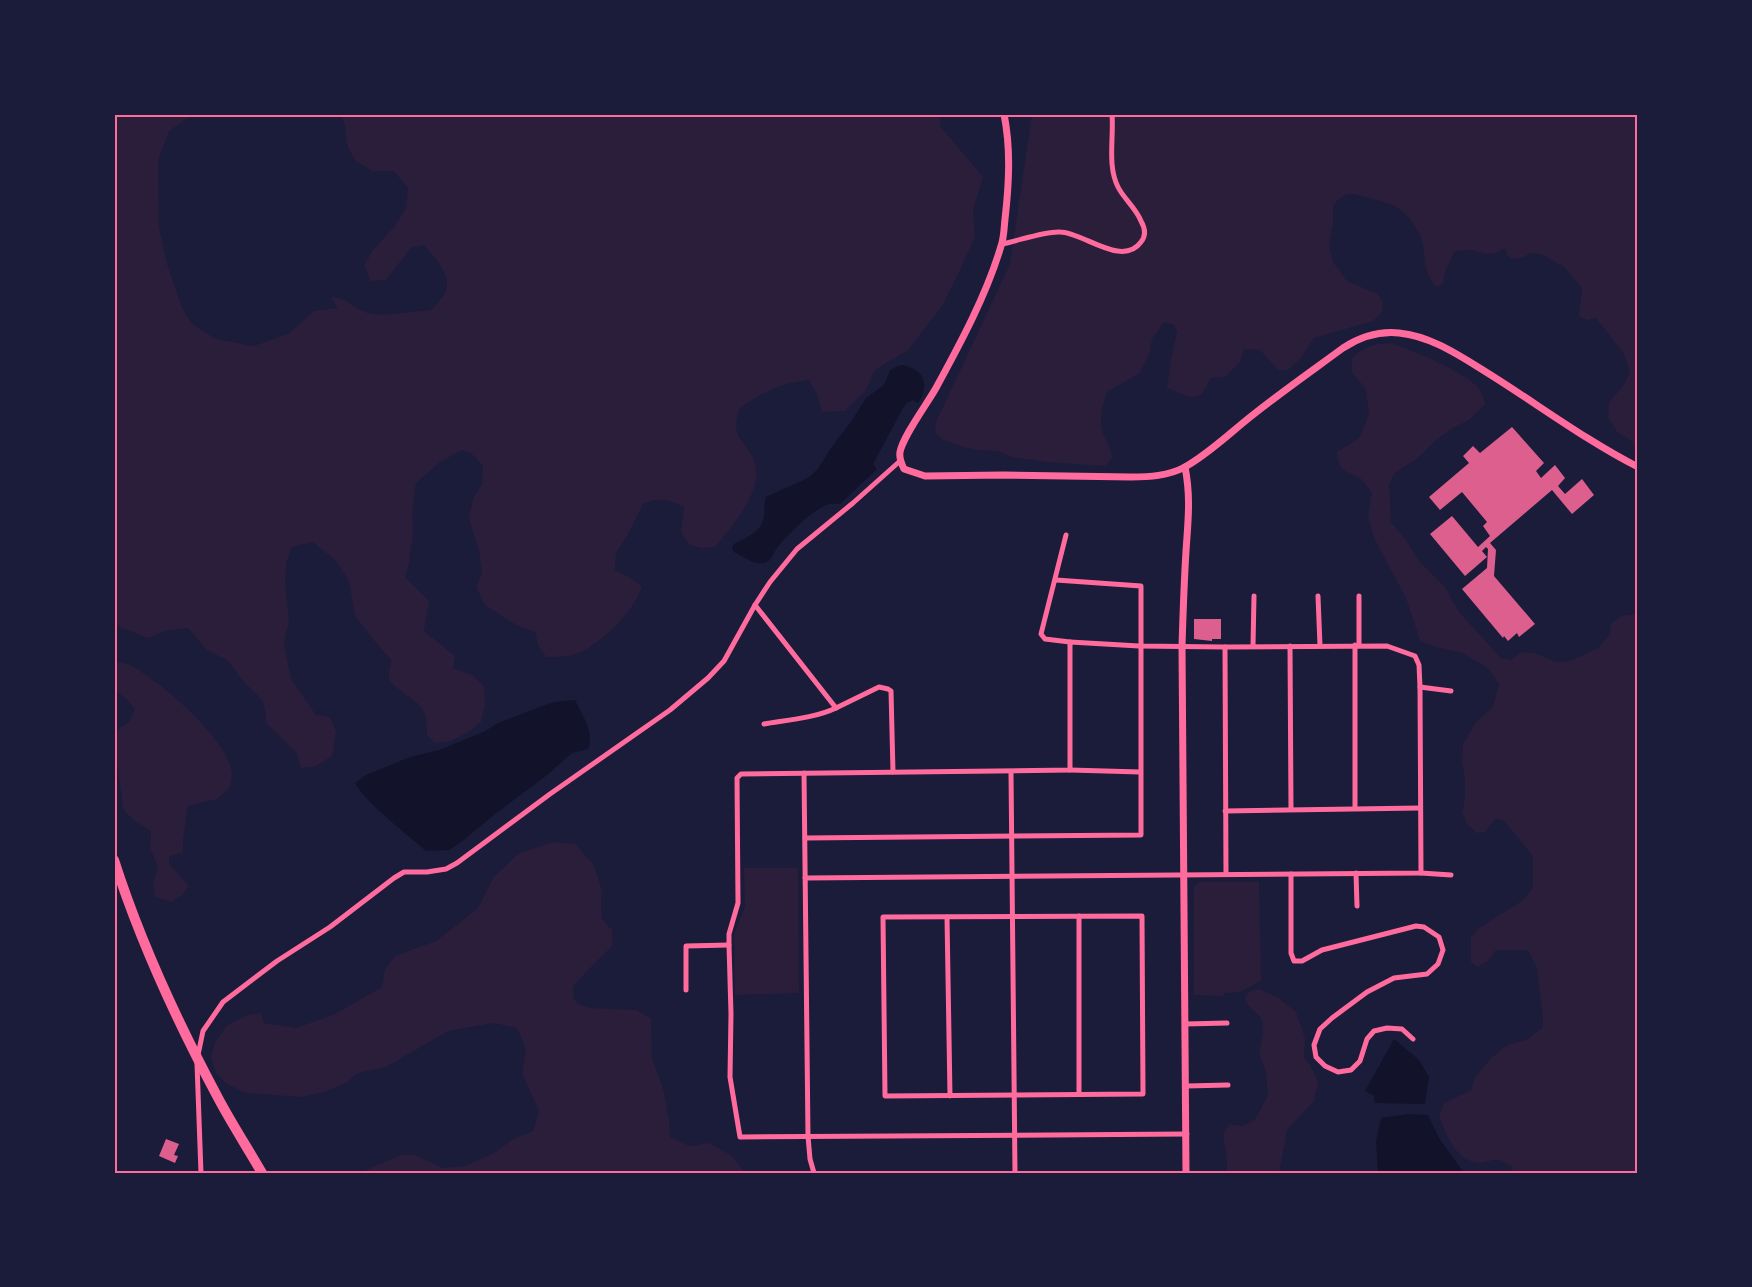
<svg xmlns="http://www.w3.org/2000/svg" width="1752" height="1287" viewBox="0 0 1752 1287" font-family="'IBM Plex Sans',sans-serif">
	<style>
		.green { fill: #2a1e3b }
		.water { fill: #12122b }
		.building { fill: #dd5f8e }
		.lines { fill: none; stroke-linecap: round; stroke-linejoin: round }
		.minor { stroke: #ff6b9d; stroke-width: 5 }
		.tertiary { stroke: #ff6b9d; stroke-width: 7 }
		.motorway { stroke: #ff6b9d; stroke-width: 10 }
		.neatline { fill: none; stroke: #ff6b9d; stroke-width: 2 }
	</style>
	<rect width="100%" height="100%" fill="#1b1b3a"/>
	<!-- green -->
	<g class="green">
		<path d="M114,114H194L169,131L158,161L159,227L167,264L181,305L191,323L216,339L254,346L288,334L314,311L338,308L331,297C349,298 350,306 365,312C379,318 415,311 431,310C435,305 441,300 444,295C454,277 435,258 424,245L411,248L386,280L371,281L364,265L373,250L394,227L406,209L408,188L394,171H372L356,161L348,148L344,122L340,114H940V126L983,177L973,210L975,237L959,272L942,306L908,350L875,370L866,390L845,411L822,412L817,394L809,380C781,383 762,392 739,409C732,437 739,434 752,456C769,486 733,525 715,547L702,548L689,545L681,532L684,507C667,499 660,497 643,504L627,536L616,553L615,570L629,577L642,586C635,611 603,642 579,653C569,657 557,657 546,657L538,645L535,632L516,625L485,605L476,587L482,573L479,551L469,519L473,499L482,484L483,466L472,454L462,450L440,462L416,483L412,512L413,534L409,563L405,577L429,601L424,631L455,656L453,668L472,675L484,686L485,704L481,722L470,731L451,741L435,743L427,735C427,726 427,715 421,707C415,699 390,686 389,678C388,672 391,664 391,659L381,649L355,616L349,581L336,561L313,542L292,547L286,563L285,584L289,621L284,643L291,679L316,715L330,717L336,731L332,756L316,766L301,768L296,752L267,724L263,701L243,681L228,661L207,650L188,628L165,631L148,638L122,628L114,622Z"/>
		<path d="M1032,114H1638V453L1632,441L1617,432L1608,417L1609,402L1623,386L1630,372L1624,354L1596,318L1587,320L1579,316L1582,288L1564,267L1541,254L1531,253L1522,258L1512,259L1507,255L1506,250L1503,249C1491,258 1483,252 1470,250C1465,250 1460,251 1455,251L1445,272L1443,284L1436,287C1423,270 1426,264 1423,244C1422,237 1418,232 1415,227C1403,206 1391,204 1369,198C1350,193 1346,190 1333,206V223L1329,244L1333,262L1347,281L1378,294L1383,303L1382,312L1373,321L1314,338L1300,359L1288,370H1278L1260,350L1244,349L1240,362L1225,377L1211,378L1202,394L1191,398L1167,388L1171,359L1177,331L1174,325L1164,322L1152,339L1150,352L1140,373L1107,392C1103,403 1099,418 1102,430C1105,441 1111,445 1112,458L1105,466L1046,462L1012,457L998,451L977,450L963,447L944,440L936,434L935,424L1010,264Z"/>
		<path d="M1391,343C1411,350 1471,374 1480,390C1483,394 1484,400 1485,404L1469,420L1453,428L1436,440L1418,458L1395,473L1389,484L1391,522L1406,540L1419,561L1445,587L1459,612L1501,658L1511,660L1521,652L1535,653L1556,662L1570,661L1598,648L1610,634L1611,624L1621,616L1638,614V1173H1513L1512,1167C1508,1165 1503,1161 1499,1160C1493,1159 1486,1163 1480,1163C1456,1162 1445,1134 1439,1115L1444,1103L1471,1090L1475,1077L1490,1059L1507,1045L1526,1040L1542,1028L1543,1020L1537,968L1528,950H1496L1488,961L1478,967L1471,962V937L1479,928L1522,901L1533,888V856L1503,820L1495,819L1485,832L1477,833L1467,824L1462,812L1465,798V780L1462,761L1463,744L1476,722L1493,707L1499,684L1489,669L1463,653L1439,648L1420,641L1406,598L1375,540L1368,518L1372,493C1369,489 1366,484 1362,480C1350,470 1338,475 1337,452L1359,438L1369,414L1366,390L1352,372V358C1364,346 1375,344 1391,343Z"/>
		<path d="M114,661C120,663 127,663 132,666C161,682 224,736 231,769C233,774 231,782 230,787L217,799L187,806C187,822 182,836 183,852L169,857V864L189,886L181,896L171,902L155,897L153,884L158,867L150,848L151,831L136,822L124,811L116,758L114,754V732L129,722L135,709L127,699L114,690Z"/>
		<path d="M552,842L575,844L593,864L602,890L601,906L602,919L612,930V946C599,960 585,972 573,987V997L578,1004L590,1008L637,1010L651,1019L652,1058L664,1092L669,1120L670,1137L689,1146L709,1143L731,1155L746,1173H359L401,1155H415L443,1168L465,1166L492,1154L515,1138L533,1131L539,1111L522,1074L526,1049L517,1028L494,1023L448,1031L386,1067L358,1073L346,1083L324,1092L301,1097L246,1093L227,1084L216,1073L211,1057L215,1043L226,1026L247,1015L261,1013L264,1023L296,1028L335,1014L382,987L385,969L395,956L436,941L478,908L493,878L518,854Z"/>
		<polygon points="744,868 798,868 799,993 735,995 734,934 745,907"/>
		<polygon points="1199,882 1259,882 1261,981 1240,992 1224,993 1223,996 1194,995 1194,887"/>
		<polygon points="1259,989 1279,998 1296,1012 1305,1038 1304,1058 1310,1065 1318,1082 1314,1101 1287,1130 1279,1173 1227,1173 1227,1160 1223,1135 1229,1124 1242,1126 1255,1120 1268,1095 1266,1072 1259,1053 1263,1034 1262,1019 1248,1005 1245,998 1249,992"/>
	</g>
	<!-- water -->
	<g class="water">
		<path d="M903,365C925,370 930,385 918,403L913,400L907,403L903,408L873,464L877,469L840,504C836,504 833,503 830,504C816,506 785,537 776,549C773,554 771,562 764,563C755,565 742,556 734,552L732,547L734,544C747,537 762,532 764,516C765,509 764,503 766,497L808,478L818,469L831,448L853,419L866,398L884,385L890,370L898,366Z"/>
		<path d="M575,700C582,715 595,733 588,749L572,753L547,775L495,814L460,843L449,850L426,851C406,833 368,805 355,783L366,775L410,757L439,750L486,731L496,724L529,711L554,702Z"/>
		<polygon points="1394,1039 1419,1060 1429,1077 1425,1104 1375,1103 1374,1096 1365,1091"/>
		<polygon points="1409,1114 1428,1115 1439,1138 1464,1173 1378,1173 1376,1141 1381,1118"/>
	</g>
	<!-- building -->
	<g class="building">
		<polygon points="1512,427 1544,463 1536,471 1541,478 1555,465 1565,478 1558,486 1565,494 1582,479 1594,495 1572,514 1552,490 1490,543 1496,550 1494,576 1535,624 1519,637 1517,633 1508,641 1504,636 1503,638 1462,589 1487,568 1488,549 1486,547 1482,551 1487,557 1465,576 1430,534 1452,516 1478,547 1490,536 1483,526 1487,522 1462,492 1440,510 1429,497 1469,463 1463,456 1473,446 1480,453"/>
		<polygon points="1194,619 1221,619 1221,639 1212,639 1212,641 1194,639"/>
		<polygon points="166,1139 179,1144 174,1155 178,1156 175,1163 159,1156"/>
	</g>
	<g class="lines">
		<!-- minor -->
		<g class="minor">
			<path d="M1002,244C1018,241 1045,231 1060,232C1083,232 1122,268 1141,242C1146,236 1145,228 1141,221C1136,208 1124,199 1118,187C1107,165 1114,138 1112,114"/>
			<polyline points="1066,535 1041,634 1045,639 1070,642"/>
			<polyline points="1318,596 1320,646"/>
			<polyline points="1359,596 1359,645"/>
			<polyline points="755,605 836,708 879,687 888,689 891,691 893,772"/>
			<polyline points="1253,646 1254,596"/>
			<polyline points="1290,646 1291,809"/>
			<polyline points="1225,647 1226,874"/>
			<polyline points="1420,687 1451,691"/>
			<path d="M764,724C788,720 815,718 836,708"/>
			<polyline points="1070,770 1140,772"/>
			<polyline points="1011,772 1015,1173"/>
			<polyline points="804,773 808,1136 810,1159 814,1173"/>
			<polyline points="1355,808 1355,645"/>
			<polyline points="1225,811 1420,808"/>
			<polyline points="805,838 1141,835 1141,586 1056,580"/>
			<polyline points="1356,873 1357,906"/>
			<polyline points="1421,873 1451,875"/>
			<polyline points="1291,874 1291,953 1294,961 1302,961 1322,950 1416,926 1424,927 1439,937 1443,950 1438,964 1427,974 1394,978 1367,992 1332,1018 1320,1029 1314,1045 1316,1057 1325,1066 1338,1072 1351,1070 1360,1061 1367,1039 1374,1031 1387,1028 1402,1029 1413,1039"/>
			<polyline points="805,878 1421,873 1420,687 1419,665 1415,656 1387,646 1225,647 1139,646 1070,642 1070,770 741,774 737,778 738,903 729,934 729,945 731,1014 730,1077 740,1137 1187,1134"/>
			<polyline points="1079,916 1079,1094"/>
			<polygon points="1142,916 1143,1094 885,1096 883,917"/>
			<polyline points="947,917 950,1096"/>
			<polyline points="686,990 686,946 729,945"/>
			<polyline points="1185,1024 1227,1023"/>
			<polyline points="198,1055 203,1031 223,1002 277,961 330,927 394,878 404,872 427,872 446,869 457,863 550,794 670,710 708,678 724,661 755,605 770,582 797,549 853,503 900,461"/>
			<polyline points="197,1064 201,1173"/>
			<polyline points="1186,1086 1228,1085"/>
		</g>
		<!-- tertiary -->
		<g class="tertiary">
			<path d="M1004,114C1011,149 1009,184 1005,219C1004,228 1004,238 1001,246C987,294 960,344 936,388C927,404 903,436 900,452C899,458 901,463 904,469L925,476L1004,475L1131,477C1149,477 1168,476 1185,467C1210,453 1232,431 1254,414C1283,391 1313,370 1343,348C1360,337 1379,331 1399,333C1431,336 1460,356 1486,372C1536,403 1585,440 1638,467"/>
			<path d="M1185,467C1191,497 1188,521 1186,551C1184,583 1183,614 1182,646L1186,1173"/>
		</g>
		<!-- motorway -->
		<path class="motorway" d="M114,860C140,941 176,1019 216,1094C230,1121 247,1147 262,1173"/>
	</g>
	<!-- border -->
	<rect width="1752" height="1287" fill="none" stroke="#1b1b3a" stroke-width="231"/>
	<rect x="116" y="116" width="1520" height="1056" class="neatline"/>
</svg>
